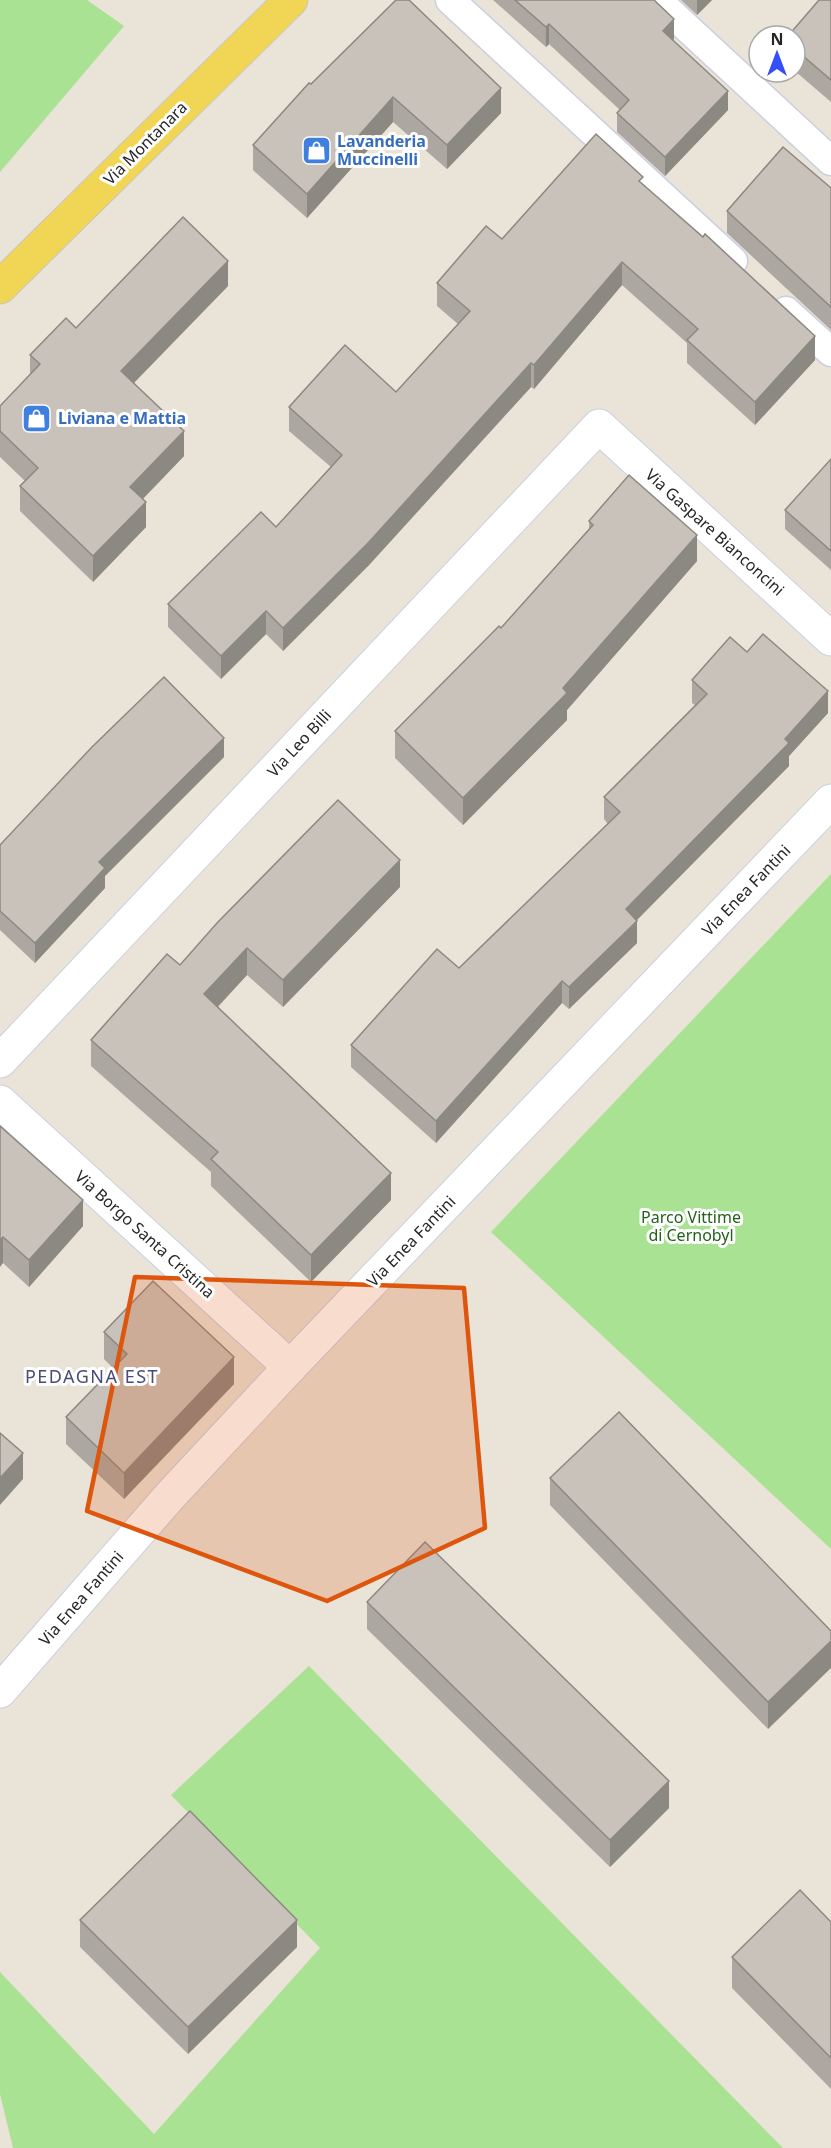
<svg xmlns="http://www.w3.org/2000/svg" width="831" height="2148" viewBox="0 0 831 2148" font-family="'Noto Sans',sans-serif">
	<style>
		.green { fill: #a9e292 }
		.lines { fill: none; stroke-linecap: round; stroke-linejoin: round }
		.service-casing { stroke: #cdcfe0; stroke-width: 31 }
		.minor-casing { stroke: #cdcfe0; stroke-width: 35 }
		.primary-casing { stroke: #c7c7c7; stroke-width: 35 }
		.service { stroke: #fff; stroke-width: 28 }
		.minor { stroke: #fff; stroke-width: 33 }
		.primary { stroke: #f1d555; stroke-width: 33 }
		.wall { fill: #aca7a0 }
		.shaded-wall { fill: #8c8882 }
		.building { fill: #c8c2ba; stroke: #8c8882; stroke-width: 1.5 }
		.marked { fill: #de560d; fill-opacity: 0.2; stroke: #de560d; stroke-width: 4.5; stroke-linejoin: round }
		.labels { text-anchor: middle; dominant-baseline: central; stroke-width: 6; stroke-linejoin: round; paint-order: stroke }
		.shop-label { font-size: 16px; font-weight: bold; fill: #366cbe; stroke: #fff; text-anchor: start }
		.street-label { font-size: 16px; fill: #262626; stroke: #fff }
		.park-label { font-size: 16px; fill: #236218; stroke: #fff }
		.neighbourhood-label { font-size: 18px; letter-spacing: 1.5px; fill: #474d76; stroke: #fff }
	</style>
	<rect width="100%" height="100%" fill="#eae3d7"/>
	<!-- green -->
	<g class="green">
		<polygon points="0,0 87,0 124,26 0,172"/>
		<polygon points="831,874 831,1549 491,1232"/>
		<polygon points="309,1666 783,2148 13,2148 0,2094 0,1972 154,2134 320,1948 171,1795"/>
	</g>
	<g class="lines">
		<defs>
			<g id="service">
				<polyline points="450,0 733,261"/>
				<polyline points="657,0 831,161"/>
				<polyline points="786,311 831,352"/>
			</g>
			<g id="minor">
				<polyline points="0,1061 599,426 831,639"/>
				<polyline points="0,1102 290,1367"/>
				<polyline points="0,1691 169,1497 290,1367 831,801"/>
			</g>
			<polyline id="primary" points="0,287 291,0"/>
		</defs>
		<!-- service casing -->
		<use href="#service" class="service-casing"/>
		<!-- minor casing -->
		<use href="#minor" class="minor-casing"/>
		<!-- primary casing -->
		<use href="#primary" class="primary-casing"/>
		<!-- service -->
		<use href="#service" class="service"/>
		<!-- minor -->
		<use href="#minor" class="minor"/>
		<!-- primary -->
		<use href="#primary" class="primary"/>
	</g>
	<!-- wall -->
	<g class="wall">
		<polygon points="493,0 654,0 674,39 673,40 728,110 665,176 617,132 617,113 620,110 549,44 546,47"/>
		<polygon points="681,0 712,0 697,15"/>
		<polygon points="831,0 831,102 795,71 795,36"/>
		<polygon points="311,84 501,113 447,169 393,122 307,218 253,170 253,145"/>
		<polygon points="643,184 815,360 755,425 687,363 687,343 622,285 534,389 531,387 369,565 283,651 266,634 221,679 168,627 168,604 276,527 331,467 289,431 289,407 396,392 458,324 437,306 437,283 502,239"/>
		<polygon points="831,188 831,330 727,233 727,211"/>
		<polygon points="228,286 134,383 184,456 143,499 146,527 93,582 20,511 20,486 25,481 0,457 0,406 30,375 30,355 76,328"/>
		<polygon points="831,459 831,570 785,529 785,510"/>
		<polygon points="589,521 697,561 567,710 567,720 463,825 395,758 395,731 501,628 589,529"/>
		<polygon points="747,652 828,713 789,756 789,766 637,920 637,943 569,1009 562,1003 436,1143 351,1067 351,1045 459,968 608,824 604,819 604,797 695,705 692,703 692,680"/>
		<polygon points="224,757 105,876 105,888 35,963 0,930 0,845"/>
		<polygon points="400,887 283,1007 247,975 218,1007 391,1200 311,1282 211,1186 211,1172 91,1066 91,1040 180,965"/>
		<polygon points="0,1126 83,1226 29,1287 3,1263"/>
		<polygon points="104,1332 234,1384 124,1499 66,1444 66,1417 113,1368 104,1359"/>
		<polygon points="550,1478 831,1631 768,1729 550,1505"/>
		<polygon points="367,1602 669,1808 610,1867 367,1629"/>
		<polygon points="80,1920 297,1947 188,2054 80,1947"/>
		<polygon points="831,1922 831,2089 732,1988 732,1957"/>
	</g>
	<!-- shaded-wall -->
	<g class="shaded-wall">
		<polygon points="697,0 712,0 697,15"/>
		<polygon points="674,19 674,39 663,50 663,31"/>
		<polygon points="549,24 549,44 546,47 546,27"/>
		<polygon points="501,88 501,113 447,169 447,145"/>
		<polygon points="728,91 728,110 665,176 665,157"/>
		<polygon points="393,97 393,122 307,218 307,194"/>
		<polygon points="228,261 228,286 121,396 121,371"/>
		<polygon points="622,262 622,285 534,389 534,365"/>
		<polygon points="815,336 815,360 755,425 755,402"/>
		<polygon points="531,363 531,387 369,565 283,651 283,628"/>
		<polygon points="184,431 184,456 130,512 130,487"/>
		<polygon points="146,502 146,527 93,582 93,556"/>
		<polygon points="697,535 697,561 567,710 567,720 463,825 463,798 563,688"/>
		<polygon points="266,611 266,634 221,679 221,656"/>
		<polygon points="828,691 828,713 789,756 789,766 626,931 626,909 785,739"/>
		<polygon points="224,738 224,757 105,876 105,888 35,963 35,943 99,862"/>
		<polygon points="400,860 400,887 283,1007 283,980"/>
		<polygon points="637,921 637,943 569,1009 569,987"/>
		<polygon points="247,948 247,975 204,1021 204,994"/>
		<polygon points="562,981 562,1003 436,1143 436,1121"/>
		<polygon points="391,1173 391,1200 311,1282 311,1255"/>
		<polygon points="83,1200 83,1226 29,1287 29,1260"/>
		<polygon points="3,1237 3,1263 0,1267 0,1240"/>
		<polygon points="234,1357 234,1384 124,1499 124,1473"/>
		<polygon points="23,1453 23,1479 0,1505 0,1478"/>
		<polygon points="831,1641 831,1668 768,1729 768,1702"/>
		<polygon points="669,1781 669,1808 610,1867 610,1840"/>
		<polygon points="297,1920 297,1947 188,2054 188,2027"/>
	</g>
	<!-- building -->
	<g class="building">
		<polygon points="396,0 409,0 501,88 447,145 393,97 307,194 253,145 309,83 311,84"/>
		<polygon points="515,0 654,0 674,19 663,31 728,91 665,157 617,113 629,100 549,24 546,27"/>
		<polygon points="819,0 831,0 831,80 795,49 795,36 788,36"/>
		<polygon points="596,134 643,177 639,181 703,237 705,234 815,336 755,402 687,340 698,329 622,262 534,365 531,363 369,542 283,628 266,611 221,656 168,604 261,512 276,527 342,455 289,407 345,345 396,392 470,311 437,283 486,226 502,239"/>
		<polygon points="783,147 831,188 831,307 727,211"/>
		<polygon points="183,217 228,261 121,371 184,431 130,487 146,502 93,556 20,486 38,468 0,431 0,406 40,364 30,355 66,318 76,328"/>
		<polygon points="831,459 831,551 785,510"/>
		<polygon points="629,475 697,535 563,688 567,693 463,798 395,731 499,626 501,628 593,525 589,521"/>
		<polygon points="763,634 828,691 785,739 789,743 626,909 637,921 569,987 562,981 436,1121 351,1045 437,949 459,968 620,812 604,797 707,694 692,680 730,637 747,652"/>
		<polygon points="164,677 224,738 99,862 105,868 35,943 0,911 0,845 92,747"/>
		<polygon points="338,800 400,860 283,980 247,948 204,994 391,1173 311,1255 211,1159 218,1152 91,1040 167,954 180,965 217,923"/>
		<polygon points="0,1126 83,1200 29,1260 3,1237 0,1240"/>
		<polygon points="153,1281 234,1357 124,1473 66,1417 127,1354 104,1332"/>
		<polygon points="619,1412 831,1631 831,1641 768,1702 550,1478"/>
		<polygon points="0,1433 23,1453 0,1478"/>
		<polygon points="425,1542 669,1781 610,1840 367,1602"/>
		<polygon points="190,1811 297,1920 188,2027 80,1920"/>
		<polygon points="800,1890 831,1922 831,2058 732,1957"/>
	</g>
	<!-- marked area -->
	<path class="marked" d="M135,1277L464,1288L485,1528L327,1601L87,1511Z"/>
	<!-- icons -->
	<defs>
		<symbol id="shop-square" viewBox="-11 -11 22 22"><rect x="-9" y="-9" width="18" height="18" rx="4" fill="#3f7fe0" stroke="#fff"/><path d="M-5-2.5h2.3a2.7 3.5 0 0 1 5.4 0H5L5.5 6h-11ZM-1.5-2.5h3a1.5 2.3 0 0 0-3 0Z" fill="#fff"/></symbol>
	</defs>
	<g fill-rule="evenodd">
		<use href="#shop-square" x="300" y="134" width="33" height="33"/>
		<use href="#shop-square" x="20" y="402" width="33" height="33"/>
	</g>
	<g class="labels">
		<!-- shop labels -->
		<g class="shop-label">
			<text x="337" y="141">Lavanderia<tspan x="337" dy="18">Muccinelli</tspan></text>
			<text x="58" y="418">Liviana e Mattia</text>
		</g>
		<!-- street labels -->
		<g class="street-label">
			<text transform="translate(145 143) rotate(-45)">Via Montanara</text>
			<text transform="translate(715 532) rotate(42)">Via Gaspare Bianconcini</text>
			<text transform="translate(299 743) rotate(-47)">Via Leo Billi</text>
			<text transform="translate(746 890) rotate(-46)">Via Enea Fantini</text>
			<text transform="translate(145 1234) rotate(42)">Via Borgo Santa Cristina</text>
			<text transform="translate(411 1241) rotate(-46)">Via Enea Fantini</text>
			<text transform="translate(81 1598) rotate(-49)">Via Enea Fantini</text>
		</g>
		<!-- park labels -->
		<g class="park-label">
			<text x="691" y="1217">Parco Vittime<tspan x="691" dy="18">di Cernobyl</tspan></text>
		</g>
		<!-- neighbourhood labels -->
		<g class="neighbourhood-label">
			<text x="92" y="1376">PEDAGNA EST</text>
		</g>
	</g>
	<!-- north arrow -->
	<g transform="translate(777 54)"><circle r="28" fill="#ffffff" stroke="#a8a8a8" stroke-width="1.5"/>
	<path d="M0-4.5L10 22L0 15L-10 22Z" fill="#344efa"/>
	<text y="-9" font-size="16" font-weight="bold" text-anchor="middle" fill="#262626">N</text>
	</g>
</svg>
